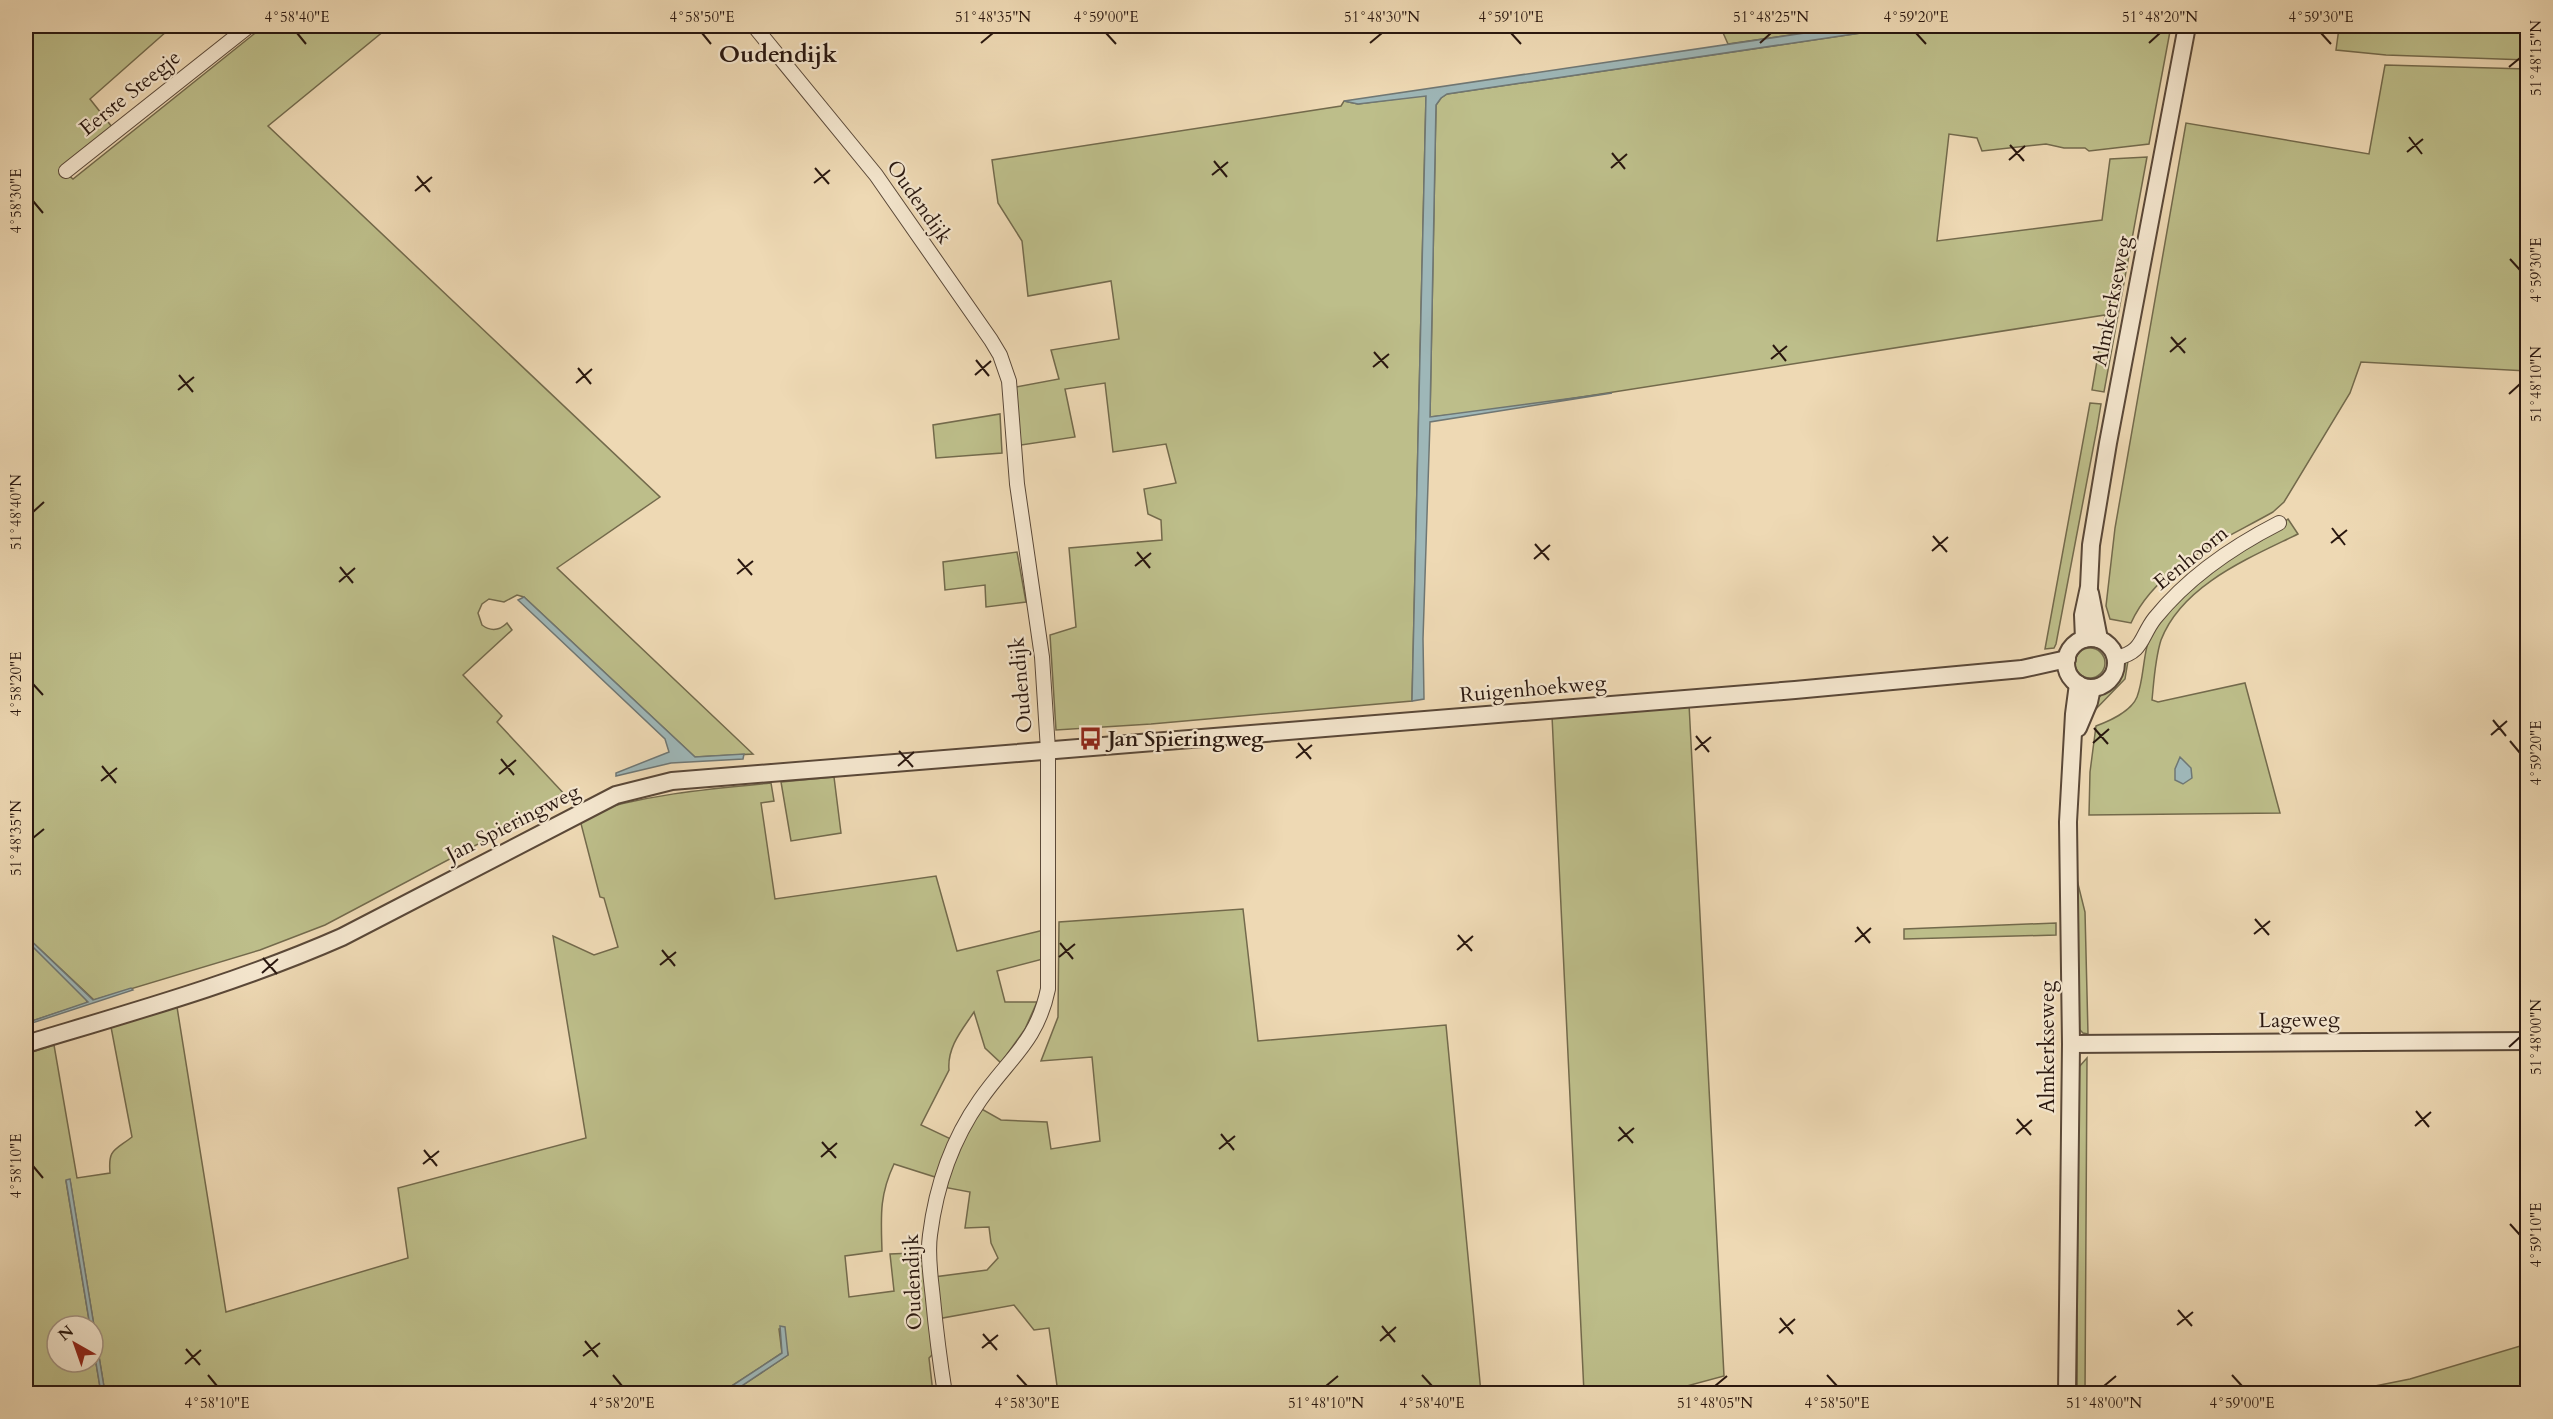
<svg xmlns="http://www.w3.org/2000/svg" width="2553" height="1419" viewBox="0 0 2553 1419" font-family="Cardo,serif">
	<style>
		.green { fill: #bdbe8a; stroke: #736a4c; stroke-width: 1.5 }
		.water { fill: #9eb7b8; stroke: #6f7774; stroke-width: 1.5 }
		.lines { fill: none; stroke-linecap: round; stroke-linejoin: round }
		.minor-casing { stroke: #5a4838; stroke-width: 16 }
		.tertiary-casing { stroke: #5a4838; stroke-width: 20 }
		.minor { stroke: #f4e6ce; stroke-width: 14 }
		.tertiary { stroke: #f4e6ce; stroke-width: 16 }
		.ticks { fill: none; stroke: #29170f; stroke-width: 2 }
		.labels { text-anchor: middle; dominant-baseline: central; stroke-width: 4.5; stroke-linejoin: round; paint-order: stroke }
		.street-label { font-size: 21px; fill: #29170f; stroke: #f4e6ce }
		.poi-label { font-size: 21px; font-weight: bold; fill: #29170f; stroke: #f4e6ce; text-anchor: start }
		.quarter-label { font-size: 24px; font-weight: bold; fill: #29170f; stroke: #f4e6ce }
		.neatline { fill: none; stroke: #29170f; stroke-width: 2 }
		.ticks-label { font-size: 15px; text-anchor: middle; fill: #29170f }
	</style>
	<rect width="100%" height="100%" fill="#eed9b4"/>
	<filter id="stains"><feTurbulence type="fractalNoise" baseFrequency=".00333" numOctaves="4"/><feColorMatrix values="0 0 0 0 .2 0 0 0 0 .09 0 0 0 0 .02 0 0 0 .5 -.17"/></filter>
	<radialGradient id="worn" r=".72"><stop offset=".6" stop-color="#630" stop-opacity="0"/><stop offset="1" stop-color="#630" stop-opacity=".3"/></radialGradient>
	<!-- green -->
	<g class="green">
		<path d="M26,26H162L167,31L90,99L112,127L61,169L73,179L264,26H390L268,126L660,497L557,568L753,754L695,757L524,597L517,595L504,602L489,599L482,604L478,613L482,625C490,631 499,631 507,623L512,630L463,675L502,716L497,722L567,797L325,925L260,950L94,1000L26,936Z"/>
		<polygon points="1720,26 1852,26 1728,44"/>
		<polygon points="1908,26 2171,26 2149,144 2089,151 2085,148 2064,148 2046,144 1982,151 1977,138 1949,134 1937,241 2102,220 2110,159 2147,157 2104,392 2092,390 2105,315 1505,409 1430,417 1436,105 1441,98 1447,94"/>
		<polygon points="2323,26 2527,26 2527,60 2386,55 2336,50 2339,28"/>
		<path d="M2385,65L2527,69V371L2361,362L2350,393L2284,502L2273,512C2222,541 2157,566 2131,623L2110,619L2106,606L2115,528L2186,123L2369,154Z"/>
		<polygon points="1426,95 1412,701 1151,724 1056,730 1050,635 1076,627 1069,548 1162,540 1161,520 1148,514 1144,489 1176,483 1166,444 1113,452 1105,383 1065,389 1075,437 1015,446 1011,388 1059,379 1051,350 1119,339 1111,281 1028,296 1022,241 998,203 992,160 1341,106 1344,101 1358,104"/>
		<polygon points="2090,403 2101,404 2097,428 2056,644 2054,648 2045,649"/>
		<polygon points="1000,414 1002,453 936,458 933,425"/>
		<path d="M2288,519L2298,534C2249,558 2182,585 2161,640C2155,659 2154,680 2152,700L2158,702L2245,683L2280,813L2089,815L2090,772L2096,726C2109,721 2131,712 2137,697C2145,676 2142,651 2153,630C2182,579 2243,553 2288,519Z"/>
		<polygon points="1017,552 1026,602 986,607 985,585 945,590 943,562"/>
		<circle cx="2090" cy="663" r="15"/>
		<polygon points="2128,661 2125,679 2093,712 2091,704 2114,684 2122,662"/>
		<polygon points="1689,704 1724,1376 1661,1393 1584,1393 1552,716"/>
		<polygon points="834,777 841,833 791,841 781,782"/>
		<path d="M771,783L774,801L761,803L775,899L936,876L957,951L1044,930L1043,959L997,971L1005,1002H1037L1025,1029L1001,1063L985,1048L974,1012C962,1030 947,1047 949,1070L921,1125L951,1139L935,1177L894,1164C879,1196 881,1217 882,1251L845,1256L849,1297L894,1291L890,1254L914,1253L925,1262L934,1353L929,1358L933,1393H731L788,1355L783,1328L779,1329L782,1353L721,1393H105L70,1180L66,1181L90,1326H57V1362H93V1345L101,1393L26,1394V1054L54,1045L77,1178L110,1173C108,1149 114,1151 132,1137L111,1027L177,1007L226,1312L408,1258L398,1188L586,1138L553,936L594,955L618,947L604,898L600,897L579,816C641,795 706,789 771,783Z"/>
		<polygon points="2075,872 2085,912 2088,1034 2083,1033 2079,1029"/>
		<polygon points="1243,909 1258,1041 1446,1025 1481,1393 1058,1393 1049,1328 1034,1330 1014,1305 937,1319 934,1277 987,1270 998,1258 991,1243 989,1227 965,1228 970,1192 943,1187 948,1173 980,1108 1001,1120 1047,1122 1051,1149 1100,1141 1092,1057 1041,1061 1058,1017 1059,922"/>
		<polygon points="2056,923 2056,935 1904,939 1904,929"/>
		<polygon points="26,940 86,998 87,1003 26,1023"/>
		<polygon points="2087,1058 2085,1393 2077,1394 2078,1068"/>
		<polygon points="2527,1344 2527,1393 2340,1393 2410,1379"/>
	</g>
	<!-- water -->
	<g class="water">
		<polygon points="1852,26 1908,26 1447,94 1441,98 1436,105 1430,417 1612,393 1430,422 1423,639 1424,699 1412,701 1426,96 1358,104 1344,101"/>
		<polygon points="524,597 695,757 744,754 743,759 671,763 616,776 616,773 669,752 665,739 518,600"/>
		<polygon points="2180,757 2191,768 2192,778 2183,784 2175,780 2175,769"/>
		<polygon points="26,936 93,1000 131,988 133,990 26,1025 26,1023 88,1002 26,940"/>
		<polygon points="70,1179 105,1393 101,1393 93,1345 93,1326 90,1326 66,1180"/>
		<polygon points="780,1326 785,1327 788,1355 731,1393 721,1393 782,1353"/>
	</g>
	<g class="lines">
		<defs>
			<g id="minor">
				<path d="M754,26L876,175L991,340L1000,355L1009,381L1017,484L1042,657L1048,750V989C1037,1042 1009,1058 980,1100C952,1140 936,1187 930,1235C927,1256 931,1278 933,1299C936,1331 940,1362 945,1394"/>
				<polyline points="66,171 249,26"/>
				<path d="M2116,658C2144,652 2140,637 2155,618C2189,576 2232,547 2279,523"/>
			</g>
			<g id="tertiary">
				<polyline points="2090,593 2099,639"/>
				<circle cx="2091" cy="663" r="25"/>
				<polyline points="2084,639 2083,615 2089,587 2091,545 2108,443 2187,26"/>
				<polyline points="2078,728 2089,702 2092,688"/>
				<path d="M26,1044C132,1012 240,982 342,937L616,795L672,781L1795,690L2022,669L2067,659"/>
				<polyline points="2071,1044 2528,1041"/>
				<polyline points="2067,1394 2071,1044 2068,822 2074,714 2078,684"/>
			</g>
		</defs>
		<!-- minor casing -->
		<use href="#minor" class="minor-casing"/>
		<!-- tertiary casing -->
		<use href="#tertiary" class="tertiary-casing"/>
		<!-- minor -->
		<use href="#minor" class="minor"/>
		<!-- tertiary -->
		<use href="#tertiary" class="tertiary"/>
	</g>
	<!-- ticks -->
	<path class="ticks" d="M297,33L306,44M702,33L711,44M1106,33L1116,44M1511,33L1521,44M1916,33L1926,44M2321,33L2331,44M981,43L993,33M1370,43L1382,33M1760,43L1771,33M2149,43L2160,33M2509,67L2520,58M2409,137L2422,154M2010,145L2024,161M2407,152L2423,139M1612,153L1625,169M2009,160L2025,146M1214,161L1227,177M815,168L829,184M1611,168L1627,154M1212,175L1228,162M417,176L430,192M814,183L830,170M415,191L432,177M33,201L43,213M2510,259L2520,270M2171,337L2185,353M1773,345L1786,361M1374,352L1388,368M2170,352L2186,338M1771,359L1787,346M976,360L989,376M1373,367L1389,354M578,368L591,384M179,375L193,392M975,375L991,361M576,383L592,369M178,390L194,377M2509,394L2520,384M33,512L44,502M2332,528L2345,545M1933,536L1947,552M2331,543L2347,530M1535,544L1549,560M1932,551L1948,537M1137,552L1150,568M738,559L752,575M1534,559L1550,545M1135,566L1151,553M340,567L353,583M737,574L753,561M339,582L355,568M33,684L43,695M2493,720L2506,736M2094,728L2108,744M2491,735L2507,721M1696,736L1709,752M2510,741L2520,753M1298,743L1311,759M2093,743L2109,729M1695,750L1711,737M899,751L913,767M1296,758L1312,745M501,759L514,775M102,766L116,783M898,766L914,752M499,774L516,760M101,781L117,768M33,838L44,829M2255,919L2269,935M1857,927L1870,943M2254,934L2270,921M1458,935L1472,951M1855,942L1871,928M1060,943L1073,959M662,950L675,966M1457,950L1473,936M1059,957L1075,944M263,958L277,974M660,965L676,952M262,973L278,959M2509,1047L2520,1037M2416,1111L2429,1127M2017,1119L2031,1135M2415,1126L2431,1112M1619,1127L1633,1143M1221,1134L1234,1150M2016,1134L2032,1120M1618,1141L1634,1128M822,1142L836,1158M1219,1149L1235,1136M424,1150L437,1166M821,1157L837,1143M423,1164L439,1151M33,1166L43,1178M2510,1224L2520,1235M2178,1310L2192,1326M1780,1318L1793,1334M2177,1325L2193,1312M1382,1326L1395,1342M1779,1333L1795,1319M983,1334L997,1350M585,1341L598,1357M1380,1341L1396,1327M982,1348L998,1335M186,1349L200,1365M583,1356L600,1343M185,1364L201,1350M208,1375L217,1386M613,1375L622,1386M1017,1375L1027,1386M1422,1375L1432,1386M1827,1375L1837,1386M2232,1375L2242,1386M1326,1386L1338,1376M1715,1386L1727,1376M2104,1386L2116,1376"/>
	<!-- icons -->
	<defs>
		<symbol id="bus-bare" viewBox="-9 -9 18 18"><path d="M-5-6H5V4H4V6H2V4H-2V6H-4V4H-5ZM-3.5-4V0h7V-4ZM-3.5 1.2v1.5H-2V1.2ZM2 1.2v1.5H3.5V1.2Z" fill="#8f2418" stroke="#f4e6ce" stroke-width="2.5" paint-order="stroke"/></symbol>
	</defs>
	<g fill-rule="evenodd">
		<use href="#bus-bare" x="1074" y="722" width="33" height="33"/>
	</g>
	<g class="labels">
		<!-- street labels -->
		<g class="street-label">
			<text transform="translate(130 93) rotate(-39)">Eerste Steegje</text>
			<text transform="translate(919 202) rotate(55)">Oudendijk</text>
			<text transform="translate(2112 301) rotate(-79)">Almkerkseweg</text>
			<text transform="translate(2191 558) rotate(-39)">Eenhoorn</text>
			<text transform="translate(1021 685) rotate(-95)">Oudendijk</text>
			<text transform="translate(1533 689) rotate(-5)">Ruigenhoekweg</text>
			<text transform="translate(513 823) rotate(-27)">Jan Spieringweg</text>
			<text transform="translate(2299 1020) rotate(-1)">Lageweg</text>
			<text transform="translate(2047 1047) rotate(-90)">Almkerkseweg</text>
			<text transform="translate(913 1282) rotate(-92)">Oudendijk</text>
		</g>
		<!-- poi labels -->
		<g class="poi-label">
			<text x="1108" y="739">Jan Spieringweg</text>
		</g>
		<!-- quarter labels -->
		<g class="quarter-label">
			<text x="778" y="54">Oudendijk</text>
		</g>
	</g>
	<!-- margin -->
	<rect width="2553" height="1419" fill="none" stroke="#eed9b4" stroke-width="66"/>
	<!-- north arrow -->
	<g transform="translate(75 1344) rotate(320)"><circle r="28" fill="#f4e6ce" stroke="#a39382" stroke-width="1.5"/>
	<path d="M0-4.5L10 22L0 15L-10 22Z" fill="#8f2418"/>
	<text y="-9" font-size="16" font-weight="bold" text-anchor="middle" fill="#29170f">N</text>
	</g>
	<rect x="33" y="33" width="2487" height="1353" class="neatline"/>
	<g class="ticks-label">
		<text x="297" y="22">4°58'40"E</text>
		<text x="702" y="22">4°58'50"E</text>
		<text x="993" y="22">51°48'35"N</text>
		<text x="1106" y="22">4°59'00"E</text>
		<text x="1382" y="22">51°48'30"N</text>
		<text x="1511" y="22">4°59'10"E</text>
		<text x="1771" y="22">51°48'25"N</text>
		<text x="1916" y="22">4°59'20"E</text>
		<text x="2160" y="22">51°48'20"N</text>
		<text x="2321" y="22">4°59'30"E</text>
		<text transform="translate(2536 58) rotate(-90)" y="5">51°48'15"N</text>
		<text transform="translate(16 201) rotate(-90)" y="5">4°58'30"E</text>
		<text transform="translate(2536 270) rotate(-90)" y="5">4°59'30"E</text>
		<text transform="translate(2536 384) rotate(-90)" y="5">51°48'10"N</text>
		<text transform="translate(16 512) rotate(-90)" y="5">51°48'40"N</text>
		<text transform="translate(16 684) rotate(-90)" y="5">4°58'20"E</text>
		<text transform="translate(2536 753) rotate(-90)" y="5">4°59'20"E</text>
		<text transform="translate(16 838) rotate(-90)" y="5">51°48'35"N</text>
		<text transform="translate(2536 1037) rotate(-90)" y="5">51°48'00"N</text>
		<text transform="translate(16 1166) rotate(-90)" y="5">4°58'10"E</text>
		<text transform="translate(2536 1235) rotate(-90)" y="5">4°59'10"E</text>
		<text x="217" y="1408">4°58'10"E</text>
		<text x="622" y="1408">4°58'20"E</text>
		<text x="1027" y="1408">4°58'30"E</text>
		<text x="1326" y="1408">51°48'10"N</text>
		<text x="1432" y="1408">4°58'40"E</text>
		<text x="1715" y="1408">51°48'05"N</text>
		<text x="1837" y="1408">4°58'50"E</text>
		<text x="2104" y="1408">51°48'00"N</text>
		<text x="2242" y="1408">4°59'00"E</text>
	</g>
	<rect width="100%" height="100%" filter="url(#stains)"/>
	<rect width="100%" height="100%" fill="url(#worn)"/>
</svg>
